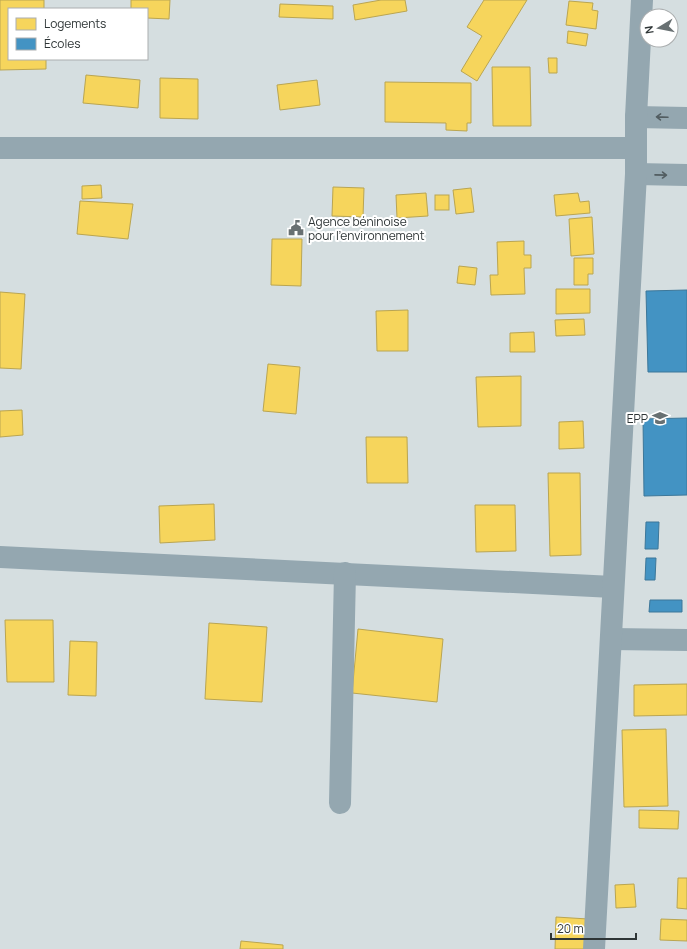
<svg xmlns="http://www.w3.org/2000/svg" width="687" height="949" viewBox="0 0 687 949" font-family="Manrope,sans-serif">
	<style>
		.homes { fill: #f6d55c; stroke: #baa551 }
		.schools { fill: #4393c3; stroke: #3d7799 }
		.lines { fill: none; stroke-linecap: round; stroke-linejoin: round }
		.minor { stroke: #94a7b0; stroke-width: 22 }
		.oneway { stroke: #525d61 }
		.labels { text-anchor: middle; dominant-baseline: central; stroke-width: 4; stroke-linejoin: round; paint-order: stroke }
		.poi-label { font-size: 12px; fill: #2e3536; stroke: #fff; text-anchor: start }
	</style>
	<rect width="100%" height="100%" fill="#d5dee0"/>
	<!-- homes -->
	<g class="homes">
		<polygon points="0,0 44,0 44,9 9,9 9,59 46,59 46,69 0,70"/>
		<polygon points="131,0 170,0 169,19 147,18 147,9 131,9"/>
		<polygon points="381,0 405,0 407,11 355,20 353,5"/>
		<polygon points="484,0 527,0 477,81 461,71 482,36 467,27"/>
		<polygon points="569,1 593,3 592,10 598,11 596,29 566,25"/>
		<polygon points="280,4 333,6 333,19 279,17"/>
		<polygon points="568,31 588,34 586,46 567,43"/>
		<polygon points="548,58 557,58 557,73 549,73"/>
		<polygon points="492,67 530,67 531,126 493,126"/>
		<polygon points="86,75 140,80 138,108 83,103"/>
		<polygon points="160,78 198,79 198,119 160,118"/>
		<polygon points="317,80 320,105 280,110 277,85"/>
		<polygon points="385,82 471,83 471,123 467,123 467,131 446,130 446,123 385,122"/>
		<polygon points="101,185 102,198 82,199 82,186"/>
		<polygon points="333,187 364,188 363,217 332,216"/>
		<polygon points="471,188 474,212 456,214 453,190"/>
		<polygon points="426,193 428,216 397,218 396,195"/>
		<polygon points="578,193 580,202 589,201 590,213 556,216 554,195"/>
		<rect x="435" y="195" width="14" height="15"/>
		<polygon points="80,201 133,204 128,239 77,234"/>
		<polygon points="592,217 594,254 571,256 569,219"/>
		<polygon points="272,239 302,239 301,286 271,285"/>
		<polygon points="524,241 524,255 531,255 531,268 524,268 525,294 491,295 490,275 498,275 497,242"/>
		<polygon points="574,258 593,258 593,274 588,274 588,285 574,285"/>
		<polygon points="459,266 477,268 475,285 457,283"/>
		<polygon points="556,289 590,289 590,313 556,314"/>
		<polygon points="0,292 25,294 21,369 0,368"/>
		<polygon points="408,310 408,351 377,351 376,311"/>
		<polygon points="584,319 585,335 556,336 555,320"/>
		<polygon points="534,332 535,352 510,352 510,333"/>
		<polygon points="268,364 300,367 296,414 263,411"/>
		<polygon points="521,376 521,426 478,427 476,377"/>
		<polygon points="22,410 23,435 0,437 0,411"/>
		<polygon points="583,421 584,448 559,449 559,422"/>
		<polygon points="366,437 407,437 408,483 367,483"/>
		<polygon points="548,473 580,473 581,555 550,556"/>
		<polygon points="214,504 215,540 160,543 159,506"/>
		<polygon points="475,505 515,505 516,551 476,552"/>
		<polygon points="5,620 53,620 54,682 7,682"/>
		<polygon points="209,623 267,627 262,702 205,699"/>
		<polygon points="358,629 443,639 437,702 352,693"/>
		<polygon points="70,641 97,642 96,696 68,695"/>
		<polygon points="687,684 687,715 634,716 634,685"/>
		<polygon points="666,729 668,806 624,807 622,730"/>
		<polygon points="639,810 679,811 678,829 639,828"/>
		<polygon points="678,878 687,878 687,909 677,908"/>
		<polygon points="634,884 636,907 616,908 615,885"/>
		<polygon points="556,917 588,919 586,949 555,949"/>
		<polygon points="661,919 687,920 687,941 660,940"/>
		<polygon points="241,941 283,945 283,949 240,949"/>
	</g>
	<!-- schools -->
	<g class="schools">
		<polygon points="687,290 687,372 648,372 646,291"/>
		<polygon points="687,418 687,495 644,496 643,419"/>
		<polygon points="646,522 659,522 658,549 645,549"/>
		<polygon points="646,558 656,558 655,580 645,580"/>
		<polygon points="650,600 682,600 682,612 649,612"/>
	</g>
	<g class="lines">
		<!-- minor -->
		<g class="minor">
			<polyline points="636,117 687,118"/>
			<polyline points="0,148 636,148"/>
			<polyline points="636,174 687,175"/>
			<polyline points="0,557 613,587"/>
			<polyline points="611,639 687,640"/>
			<polyline points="340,803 345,573"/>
			<polyline points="594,949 636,174 636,117 642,0"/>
		</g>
	</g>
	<!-- one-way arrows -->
	<defs><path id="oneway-shaft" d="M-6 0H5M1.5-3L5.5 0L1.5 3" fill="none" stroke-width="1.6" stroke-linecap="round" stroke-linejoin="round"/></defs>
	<g class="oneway">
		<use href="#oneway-shaft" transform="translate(662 117) rotate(-178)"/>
		<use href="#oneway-shaft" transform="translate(661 175) rotate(1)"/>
	</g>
	<!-- icons -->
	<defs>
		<symbol id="civic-bare" viewBox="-9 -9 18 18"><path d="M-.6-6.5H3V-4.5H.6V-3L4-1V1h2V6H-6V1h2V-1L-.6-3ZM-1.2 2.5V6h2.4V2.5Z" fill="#687072" stroke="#fff" stroke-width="2.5" paint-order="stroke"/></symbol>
		<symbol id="school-bare" viewBox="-9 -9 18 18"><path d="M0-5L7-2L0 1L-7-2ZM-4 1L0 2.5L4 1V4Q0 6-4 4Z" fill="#687072" stroke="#fff" stroke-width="2.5" paint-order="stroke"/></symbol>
	</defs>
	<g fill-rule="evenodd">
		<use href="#civic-bare" x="285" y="217" width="22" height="22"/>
		<use href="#school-bare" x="649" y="407" width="22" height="22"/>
	</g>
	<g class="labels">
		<!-- poi labels -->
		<g class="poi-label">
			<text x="308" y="221">Agence béninoise<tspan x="308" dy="14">pour l'environnement</tspan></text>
			<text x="648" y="418" text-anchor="end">EPP</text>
		</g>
	</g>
	<!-- legend -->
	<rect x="8" y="8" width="140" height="52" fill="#ffffff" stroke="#abaeaf"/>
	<rect x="16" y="18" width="20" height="12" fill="#f6d55c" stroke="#abaeaf"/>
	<text x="44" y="28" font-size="12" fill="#2e3536">Logements</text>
	<rect x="16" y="38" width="20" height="12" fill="#4393c3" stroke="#abaeaf"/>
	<text x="44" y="48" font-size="12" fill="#2e3536">Écoles</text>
	<!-- north arrow -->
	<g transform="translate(659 28) rotate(260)"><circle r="19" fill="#ffffff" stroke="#abaeaf"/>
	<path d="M0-3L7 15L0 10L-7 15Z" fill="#687072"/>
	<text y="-6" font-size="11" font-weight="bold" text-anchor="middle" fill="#2e3536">N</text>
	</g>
	<!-- scale -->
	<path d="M551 933v6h85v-6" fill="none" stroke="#2e3536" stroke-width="2"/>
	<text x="557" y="933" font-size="12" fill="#2e3536" stroke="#ffffff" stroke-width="3" paint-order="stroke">20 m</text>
</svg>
